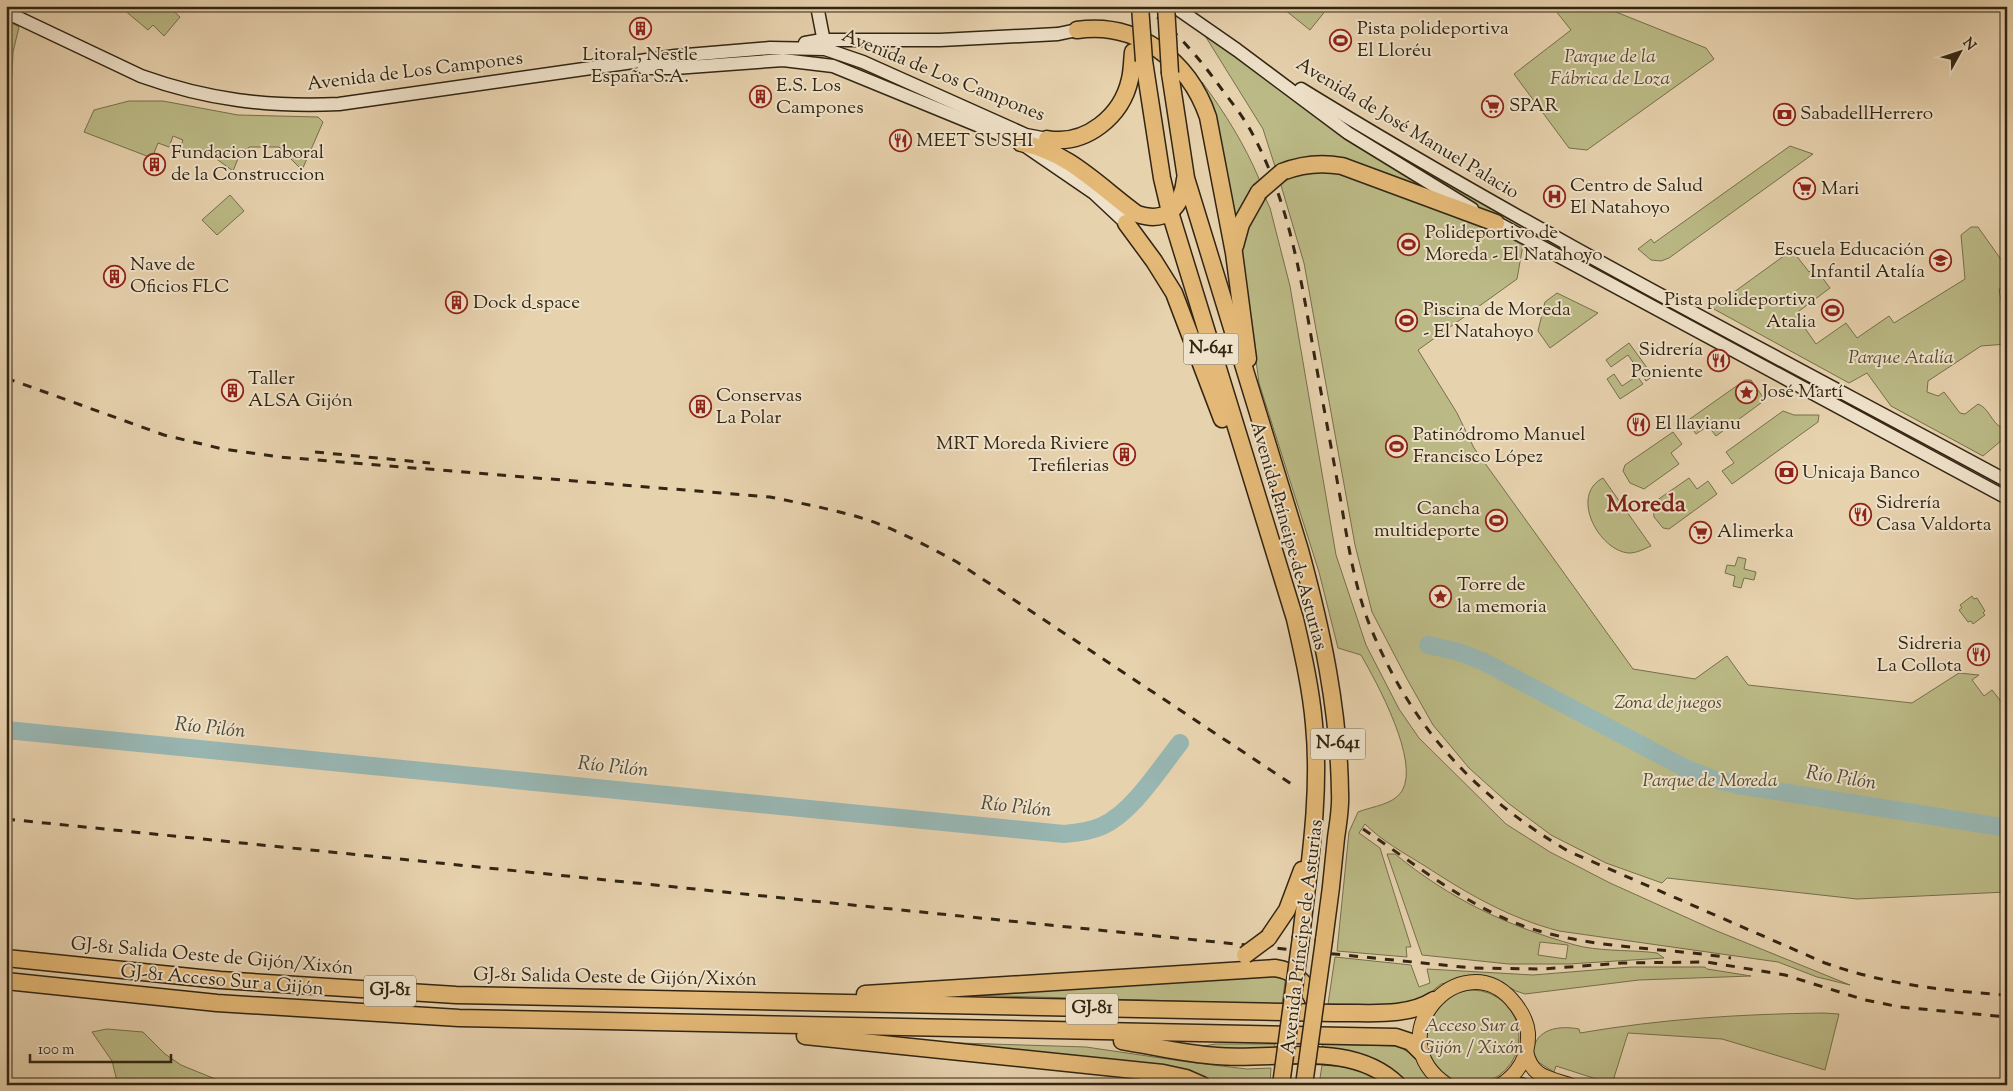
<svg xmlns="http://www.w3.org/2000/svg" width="2013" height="1091" viewBox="0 0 2013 1091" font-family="'Sorts Mill Goudy',serif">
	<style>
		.green { fill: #bbba86; stroke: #76704c; fill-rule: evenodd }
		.water { fill: #98b6b2; stroke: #6f7c72 }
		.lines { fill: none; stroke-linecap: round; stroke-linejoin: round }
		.river { stroke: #98b6b2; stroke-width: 18 }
		.secondary-casing { stroke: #322512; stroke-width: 15 }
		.primary-casing { stroke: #322512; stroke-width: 16 }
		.highway-casing { stroke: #322512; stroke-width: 19 }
		.secondary { stroke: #efe2ca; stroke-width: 12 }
		.primary { stroke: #e4b977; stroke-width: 14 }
		.highway { stroke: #e4b977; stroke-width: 16 }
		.rail { stroke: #322512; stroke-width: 3; stroke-dasharray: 9 9; stroke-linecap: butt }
		.highway-bridge-casing { stroke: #322512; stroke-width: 19; stroke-linecap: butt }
		.highway-bridge { stroke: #e4b977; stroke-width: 16 }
		.labels { text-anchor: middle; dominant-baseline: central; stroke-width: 4; stroke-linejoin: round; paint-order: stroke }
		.shield { fill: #efe2ca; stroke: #6b5e49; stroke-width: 1 }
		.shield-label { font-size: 18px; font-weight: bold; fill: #322512 }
		.poi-label { font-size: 19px; fill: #322512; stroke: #efe2ca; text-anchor: start }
		.park-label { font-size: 19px; font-style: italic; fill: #544a2f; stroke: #efe2ca }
		.street-label { font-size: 19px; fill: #322512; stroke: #efe2ca }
		.water-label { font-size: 20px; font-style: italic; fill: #4c493a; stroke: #efe2ca }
		.district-label { font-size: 24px; font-weight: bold; fill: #7a1f14; stroke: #efe2ca }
	</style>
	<rect width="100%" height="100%" fill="#e7d2ae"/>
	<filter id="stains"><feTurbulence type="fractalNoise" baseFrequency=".004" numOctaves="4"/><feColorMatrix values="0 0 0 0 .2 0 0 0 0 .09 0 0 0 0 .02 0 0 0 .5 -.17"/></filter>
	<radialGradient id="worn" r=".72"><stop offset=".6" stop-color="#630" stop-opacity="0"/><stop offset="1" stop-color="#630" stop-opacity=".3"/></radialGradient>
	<!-- green -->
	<g class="green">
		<polygon points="126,6 168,6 180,17 164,36 153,25 148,30 123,9"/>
		<polygon points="1280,6 1321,6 1326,10 1310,30"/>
		<polygon points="1561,6 1601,6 1706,48 1714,59 1587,150 1569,148 1514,74 1571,30 1555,10"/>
		<polygon points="6,20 19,27 13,52 12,76 6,82"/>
		<polygon points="1204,34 1346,138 1391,161 1483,224 1523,245 1517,279 1418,350 1457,413 1474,448 1633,669 1695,679 1727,656 1748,685 1912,703 1959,673 1979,675 1972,680 1984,696 1992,690 2007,709 2007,892 1857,899 1667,878 1662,883 1606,863 1551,835 1508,803 1469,768 1433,725 1407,679 1372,612 1355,545 1304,263 1280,182 1263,129"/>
		<path d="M1202,82C1225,113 1245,145 1260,181L1234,221L1214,110Z"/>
		<polygon points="129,101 163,101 238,115 318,117 323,122 302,170 279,147 249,147 247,150 242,149 233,171 214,157 201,152 198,158 179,151 183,140 173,136 169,147 158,143 152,158 84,132 94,110"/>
		<polygon points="1321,107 1559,246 1559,250 1496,218 1340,123"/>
		<polygon points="1790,146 1813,154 1669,258 1661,261 1651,260 1638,249 1651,239 1654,243"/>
		<polygon points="230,195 244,211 217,235 202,220"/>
		<path d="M1265,197L1270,208L1290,286L1336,555L1366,645L1399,709L1419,738L1506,824L1550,852L1610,883L1712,929L1850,985L1817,977L1778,962L1559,931C1509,918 1468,894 1425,866C1404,853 1382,841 1365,824L1359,833L1380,848L1411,947H1406L1407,957L1337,951L1349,832L1358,812C1373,806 1393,805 1402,791C1420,761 1377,683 1361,655L1338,648L1319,572L1259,383L1241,249L1245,230Z"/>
		<path d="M1971,227H1978L2007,268V287L1999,289L2001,301H2007V344L1981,346L1928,381L1927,392L1938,396L1944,392L1960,413L1965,414L1978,404C1989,408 1991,422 2002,428V440L1983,456L1891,406L1867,373L1849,383L1712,308L1792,250L1809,272L1815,268L1830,288L1795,314L1816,344L1846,323L1857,338L1889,316L1894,323L1965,279L1961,235Z"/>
		<polygon points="1557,293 1598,313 1550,348 1538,331 1545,302"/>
		<polygon points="1629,343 1653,376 1646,381 1628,355 1611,367 1606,360"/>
		<polygon points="1614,374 1622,386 1637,376 1643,384 1620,399 1607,379"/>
		<polygon points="1745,380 1751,380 1765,400 1716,436 1708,426 1696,434 1687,421"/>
		<polygon points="1783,411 1794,415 1819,415 1818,422 1732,484 1722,471 1734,463 1726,452"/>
		<polygon points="1673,432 1682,444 1671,453 1679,464 1644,489 1630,483 1623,471 1625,465"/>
		<path d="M1603,478L1651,546C1644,549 1637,553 1629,553C1599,551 1569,495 1603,478Z"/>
		<polygon points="1689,478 1697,489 1708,481 1717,494 1669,529 1663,528 1654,517 1653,503"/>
		<polygon points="1738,557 1746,559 1744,569 1756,572 1754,580 1744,578 1741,588 1733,586 1735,576 1725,573 1727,565 1735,566"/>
		<polygon points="1972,596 1974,599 1977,598 1985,611 1983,613 1985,615 1973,624 1971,621 1968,622 1959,610 1962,608 1960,605"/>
		<path d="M1387,854H1395C1450,899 1507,926 1575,945C1597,951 1625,950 1648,952L1657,953L1664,958L1569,964H1509L1422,955ZM1540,942L1568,945L1566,959L1538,955Z"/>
		<polygon points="1335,957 1411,965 1419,987 1430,983 1427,969 1533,975 1631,967 1705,967 1707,969 1751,976 1639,980 1525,994 1516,991 1494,979 1476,976 1441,984 1425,997 1399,1005 1328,1004"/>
		<polygon points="1286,974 1282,1004 966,995"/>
		<circle cx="1472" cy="1037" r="47"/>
		<path d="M1823,1013L1839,1014L1825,1070L1722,1039L1628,1033L1612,1084L1556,1066L1554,1072L1538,1062L1533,1052C1535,1029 1559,1025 1579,1029L1580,1033C1661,1019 1741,1014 1823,1013Z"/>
		<polygon points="107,1029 143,1032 165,1054 181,1065 230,1085 118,1085 112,1061 92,1032"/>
		<polygon points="928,1042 1086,1047 1188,1062 1247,1069 1271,1068 1270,1085 1215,1085 1205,1079"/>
		<polygon points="1215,1044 1275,1044 1274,1052 1199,1047"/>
		<path d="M1323,1044L1396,1046C1415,1052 1423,1069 1434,1085H1405L1321,1053Z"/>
		<path d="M1322,1065C1350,1067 1364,1068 1388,1085H1319Z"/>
	</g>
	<!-- water -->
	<polygon class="water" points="1945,813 2007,823 2007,833 1943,823"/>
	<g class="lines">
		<!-- river -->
		<g class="river">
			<polyline points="1428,645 1459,652 1484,662 1685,768 1713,779 1738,785 2007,828"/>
			<path d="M6,730L1064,834C1077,833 1091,831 1102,826C1132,813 1160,768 1180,743"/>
		</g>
		<defs>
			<g id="secondary">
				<polyline points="817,6 825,47"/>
				<polyline points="1178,9 1237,50 1348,133 1472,209"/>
				<path d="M6,12L141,76C208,100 267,107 339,104L675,56L770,48L825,49L863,62L1026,135L1047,139"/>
				<polyline points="805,43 822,40 940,40 1058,34 1077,30"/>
				<polyline points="644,68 675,68 783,60 833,66 1021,143 1094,193 1126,223"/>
				<path d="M1301,89C1530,230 1770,353 2007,481"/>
				<polyline points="1490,219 2007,498"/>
			</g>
			<g id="primary">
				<path d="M1526,1051C1531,1077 1548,1078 1570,1085"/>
				<path d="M1447,1085C1376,1037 1460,944 1511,999C1520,1009 1527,1020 1528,1033C1529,1055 1519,1073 1501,1085"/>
				<polyline points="1505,1085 1522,1085"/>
			</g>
			<g id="highway">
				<path d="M1077,30C1137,21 1189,61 1208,117L1234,253L1248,359"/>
				<path d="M1144,61L1162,178L1170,212L1295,619C1303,654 1311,689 1314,724C1321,795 1309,867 1301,937"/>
				<path d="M1170,73L1186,178L1300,550C1322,630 1339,710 1340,793C1341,808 1338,823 1336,838C1333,872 1329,906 1324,940"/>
				<path d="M1047,139C1086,146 1122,116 1130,79C1132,71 1132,61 1133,52"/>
				<path d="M1021,143C1068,151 1101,188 1137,214C1167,224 1182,207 1185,179"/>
				<path d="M1282,172C1302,164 1320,162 1342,166L1496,223"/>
				<polyline points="1126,223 1154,261 1174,293 1222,419"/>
				<polyline points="1235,246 1241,224 1259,192"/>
				<polyline points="1268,938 1287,910 1302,870"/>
				<path d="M6,958L220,980L456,995L1334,1013C1367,1012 1406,1018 1434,1000"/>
				<polyline points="6,981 217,1003 459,1018 1396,1037 1411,1042 1421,1052"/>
				<path d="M865,994L1275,968C1297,971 1306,984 1315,1003"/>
				<polyline points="805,1036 1163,1073 1186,1078 1202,1085"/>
				<path d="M1122,1041C1153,1046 1185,1054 1217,1056C1276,1061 1351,1039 1398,1085"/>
			</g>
		</defs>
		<!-- secondary casing -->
		<use href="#secondary" class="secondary-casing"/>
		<!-- primary casing -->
		<use href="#primary" class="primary-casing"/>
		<!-- highway casing -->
		<use href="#highway" class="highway-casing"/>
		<!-- secondary -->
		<use href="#secondary" class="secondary"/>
		<!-- primary -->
		<use href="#primary" class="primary"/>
		<!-- highway -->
		<use href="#highway" class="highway"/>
		<!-- rail -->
		<g class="rail">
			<polyline points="1132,6 1148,17"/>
			<path d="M1143,6C1171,26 1195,53 1215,80C1227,97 1242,114 1252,133C1286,196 1299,266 1311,336C1320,388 1330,440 1339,491C1347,536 1353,583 1370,626C1411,727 1475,796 1568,851L1825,963C1884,984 1944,991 2007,995"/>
			<path d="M6,378L164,435L223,449L280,457L770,497C804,504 838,510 871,521C901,532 929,547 957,562L1296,787"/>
			<polyline points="315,452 430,463"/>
			<polyline points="6,819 1472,968 1542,969 1622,963 1707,962 1785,975 1865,1000 1900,1007 2007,1017"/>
			<path d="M1363,829C1418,866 1475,913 1539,931C1601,949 1668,948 1731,958"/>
		</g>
		<defs>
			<g id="highway-bridge">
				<polyline points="1140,6 1144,61"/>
				<polyline points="1166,6 1170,73"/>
				<polyline points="1259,192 1282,172"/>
				<polyline points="1245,955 1268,938"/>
				<polyline points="1281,1085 1301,937"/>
				<polyline points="1304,1085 1324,940"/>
			</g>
		</defs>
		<!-- highway-bridge casing -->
		<use href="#highway-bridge" class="highway-bridge-casing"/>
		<!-- highway-bridge -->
		<use href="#highway-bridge" class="highway-bridge"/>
	</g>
	<!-- icons -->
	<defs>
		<symbol id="building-ring" viewBox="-11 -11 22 22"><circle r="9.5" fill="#efe2ca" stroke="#8f2418" stroke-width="1.5"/><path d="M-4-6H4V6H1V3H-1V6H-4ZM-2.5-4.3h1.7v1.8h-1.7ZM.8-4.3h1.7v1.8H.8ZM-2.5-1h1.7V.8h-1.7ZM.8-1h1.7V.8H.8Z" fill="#8f2418"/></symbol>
		<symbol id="stadium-ring" viewBox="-11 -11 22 22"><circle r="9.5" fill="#efe2ca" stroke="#8f2418" stroke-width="1.5"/><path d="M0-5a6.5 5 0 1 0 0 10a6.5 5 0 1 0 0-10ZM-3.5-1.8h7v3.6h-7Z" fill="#8f2418"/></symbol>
		<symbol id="supermarket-ring" viewBox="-11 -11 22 22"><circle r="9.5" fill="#efe2ca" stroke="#8f2418" stroke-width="1.5"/><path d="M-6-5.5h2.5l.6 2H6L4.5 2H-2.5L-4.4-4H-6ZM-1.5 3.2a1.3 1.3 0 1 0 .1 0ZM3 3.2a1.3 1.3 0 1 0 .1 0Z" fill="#8f2418"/></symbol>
		<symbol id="bank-ring" viewBox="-11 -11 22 22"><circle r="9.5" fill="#efe2ca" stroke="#8f2418" stroke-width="1.5"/><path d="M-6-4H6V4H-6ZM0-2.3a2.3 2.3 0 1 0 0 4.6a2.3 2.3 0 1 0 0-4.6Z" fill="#8f2418"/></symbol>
		<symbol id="restaurant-ring" viewBox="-11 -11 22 22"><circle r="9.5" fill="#efe2ca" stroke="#8f2418" stroke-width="1.5"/><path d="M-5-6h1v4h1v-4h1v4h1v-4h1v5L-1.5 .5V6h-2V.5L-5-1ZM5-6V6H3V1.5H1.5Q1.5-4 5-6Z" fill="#8f2418"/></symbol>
		<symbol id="hospital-ring" viewBox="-11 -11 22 22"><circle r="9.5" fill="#efe2ca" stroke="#8f2418" stroke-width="1.5"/><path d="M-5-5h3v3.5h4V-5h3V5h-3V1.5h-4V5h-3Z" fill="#8f2418"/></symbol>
		<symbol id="school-ring" viewBox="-11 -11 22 22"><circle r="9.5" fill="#efe2ca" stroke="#8f2418" stroke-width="1.5"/><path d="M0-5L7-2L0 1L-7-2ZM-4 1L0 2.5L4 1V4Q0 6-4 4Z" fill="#8f2418"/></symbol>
		<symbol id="sight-ring" viewBox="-11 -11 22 22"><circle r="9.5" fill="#efe2ca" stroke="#8f2418" stroke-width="1.5"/><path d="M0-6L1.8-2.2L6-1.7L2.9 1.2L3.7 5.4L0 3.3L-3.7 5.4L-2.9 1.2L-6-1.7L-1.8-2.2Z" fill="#8f2418"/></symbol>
	</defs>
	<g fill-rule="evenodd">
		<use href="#building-ring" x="628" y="16" width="25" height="25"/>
		<use href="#stadium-ring" x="1328" y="28" width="25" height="25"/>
		<use href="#building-ring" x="748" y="84" width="25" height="25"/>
		<use href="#supermarket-ring" x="1480" y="94" width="25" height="25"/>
		<use href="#bank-ring" x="1772" y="102" width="25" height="25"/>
		<use href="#restaurant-ring" x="888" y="128" width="25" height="25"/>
		<use href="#building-ring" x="142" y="152" width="25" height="25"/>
		<use href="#supermarket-ring" x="1792" y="176" width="25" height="25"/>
		<use href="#hospital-ring" x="1542" y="184" width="25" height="25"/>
		<use href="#stadium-ring" x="1396" y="232" width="25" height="25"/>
		<use href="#school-ring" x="1928" y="248" width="25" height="25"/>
		<use href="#building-ring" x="102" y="264" width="25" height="25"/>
		<use href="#building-ring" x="444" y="290" width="25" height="25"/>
		<use href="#stadium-ring" x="1820" y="298" width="25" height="25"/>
		<use href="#stadium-ring" x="1394" y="308" width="25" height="25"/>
		<use href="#restaurant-ring" x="1706" y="348" width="25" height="25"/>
		<use href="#building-ring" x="220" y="378" width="25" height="25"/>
		<use href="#sight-ring" x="1734" y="380" width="25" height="25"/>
		<use href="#building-ring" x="688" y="394" width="25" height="25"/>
		<use href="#restaurant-ring" x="1626" y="412" width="25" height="25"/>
		<use href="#stadium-ring" x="1384" y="434" width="25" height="25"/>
		<use href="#building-ring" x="1112" y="442" width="25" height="25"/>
		<use href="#bank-ring" x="1774" y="460" width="25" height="25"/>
		<use href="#restaurant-ring" x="1848" y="502" width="25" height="25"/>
		<use href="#stadium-ring" x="1484" y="508" width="25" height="25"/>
		<use href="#supermarket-ring" x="1688" y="520" width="25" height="25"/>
		<use href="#sight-ring" x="1428" y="584" width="25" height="25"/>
		<use href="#restaurant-ring" x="1966" y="642" width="25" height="25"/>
	</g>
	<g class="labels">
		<!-- shield labels -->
		<g class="shield">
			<rect x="1183.5" y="333.5" width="55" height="31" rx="4"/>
			<rect x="1310.5" y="728.5" width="55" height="31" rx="4"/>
			<rect x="364" y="975.5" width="52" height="31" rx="4"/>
			<rect x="1066" y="993.5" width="52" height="31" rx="4"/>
		</g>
		<g class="shield-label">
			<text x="1211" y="349">N-641</text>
			<text x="1338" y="744">N-641</text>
			<text x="390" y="991">GJ-81</text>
			<text x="1092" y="1009">GJ-81</text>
		</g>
		<!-- poi labels -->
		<g class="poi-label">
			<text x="1357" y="29">Pista polideportiva<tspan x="1357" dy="22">El Lloréu</tspan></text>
			<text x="640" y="55" text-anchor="middle">Litoral, Nestle<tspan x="640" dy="22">España S.A.</tspan></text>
			<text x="776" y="86">E.S. Los<tspan x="776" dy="22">Campones</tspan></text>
			<text x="1509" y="106">SPAR</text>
			<text x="1800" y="114">SabadellHerrero</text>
			<text x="916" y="141">MEET SUSHI</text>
			<text x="171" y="153">Fundacion Laboral<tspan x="171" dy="22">de la Construccion</tspan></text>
			<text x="1570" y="186">Centro de Salud<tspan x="1570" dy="22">El Natahoyo</tspan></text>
			<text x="1821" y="189">Mari</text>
			<text x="1425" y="233">Polideportivo de<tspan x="1425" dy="22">Moreda - El Natahoyo</tspan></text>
			<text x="1925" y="250" text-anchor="end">Escuela Educación<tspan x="1925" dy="22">Infantil Atalía</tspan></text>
			<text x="130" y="265">Nave de<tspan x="130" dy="22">Oficios FLC</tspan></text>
			<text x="1816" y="300" text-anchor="end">Pista polideportiva<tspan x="1816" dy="22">Atalia</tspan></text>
			<text x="473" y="303">Dock d_space</text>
			<text x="1423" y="310">Piscina de Moreda<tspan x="1423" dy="22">- El Natahoyo</tspan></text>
			<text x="1703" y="350" text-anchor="end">Sidrería<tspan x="1703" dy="22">Poniente</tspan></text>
			<text x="248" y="379">Taller<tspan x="248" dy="22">ALSA Gijón</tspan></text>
			<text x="1762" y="392">José Martí</text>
			<text x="716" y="396">Conservas<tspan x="716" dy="22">La Polar</tspan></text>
			<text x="1655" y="424">El llavianu</text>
			<text x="1413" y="435">Patinódromo Manuel<tspan x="1413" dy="22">Francisco López</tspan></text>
			<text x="1109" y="444" text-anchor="end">MRT Moreda Riviere<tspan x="1109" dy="22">Trefilerias</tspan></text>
			<text x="1802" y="473">Unicaja Banco</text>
			<text x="1876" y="503">Sidrería<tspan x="1876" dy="22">Casa Valdorta</tspan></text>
			<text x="1480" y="509" text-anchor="end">Cancha<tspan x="1480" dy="22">multideporte</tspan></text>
			<text x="1717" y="532">Alimerka</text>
			<text x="1457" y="585">Torre de<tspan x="1457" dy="22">la memoria</tspan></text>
			<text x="1962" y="644" text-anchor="end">Sidreria<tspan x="1962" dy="22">La Collota</tspan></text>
		</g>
		<!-- park labels -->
		<g class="park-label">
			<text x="1610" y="57">Parque de la<tspan x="1610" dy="22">Fábrica de Loza</tspan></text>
			<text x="1901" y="358">Parque Atalía</text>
			<text x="1668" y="703">Zona de juegos</text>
			<text x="1710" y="781">Parque de Moreda</text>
			<text x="1472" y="1026">Acceso Sur a<tspan x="1472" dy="22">Gijón / Xixón</tspan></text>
		</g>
		<!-- street labels -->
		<g class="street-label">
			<text transform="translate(415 72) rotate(-7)">Avenida de Los Campones</text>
			<text transform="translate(943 76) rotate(22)">Avenida de Los Campones</text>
			<text transform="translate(1407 129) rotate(31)">Avenida de José Manuel Palacio</text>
			<text transform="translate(1288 536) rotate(74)">Avenida Príncipe de Asturias</text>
			<text transform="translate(1303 937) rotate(-83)">Avenida Príncipe de Asturias</text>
			<text transform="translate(212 957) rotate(5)">GJ-81 Salida Oeste de Gijón/Xixón</text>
			<text transform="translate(615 978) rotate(1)">GJ-81 Salida Oeste de Gijón/Xixón</text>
			<text transform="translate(222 981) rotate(5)">GJ-81 Acceso Sur a Gijón</text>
		</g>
		<!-- water labels -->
		<g class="water-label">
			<text transform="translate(210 729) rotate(6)">Río Pilón</text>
			<text transform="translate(613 768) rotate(6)">Río Pilón</text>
			<text transform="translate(1841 779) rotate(9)">Río Pilón</text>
			<text transform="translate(1016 808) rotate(6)">Río Pilón</text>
		</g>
		<!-- district labels -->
		<g class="district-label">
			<text x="1646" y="505">Moreda</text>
		</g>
	</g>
	<!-- margin -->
	<rect width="2013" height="1091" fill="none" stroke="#e7d2ae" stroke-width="25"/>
	<rect x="8" y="8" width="1998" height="1076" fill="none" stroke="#322512" stroke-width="2.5"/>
	<rect x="12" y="12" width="1988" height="1066" fill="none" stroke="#322512"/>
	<!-- north arrow -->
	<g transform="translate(1960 52) rotate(50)" stroke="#efe2ca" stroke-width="4" paint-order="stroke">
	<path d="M0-4L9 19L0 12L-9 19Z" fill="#322512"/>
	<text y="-8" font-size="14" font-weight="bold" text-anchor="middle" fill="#322512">N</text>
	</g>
	<!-- scale -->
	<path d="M30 1054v8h141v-8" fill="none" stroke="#322512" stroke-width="2.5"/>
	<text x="38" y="1054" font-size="15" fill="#322512" stroke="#efe2ca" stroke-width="4" paint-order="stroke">100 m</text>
	<rect width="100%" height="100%" filter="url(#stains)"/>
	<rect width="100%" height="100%" fill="url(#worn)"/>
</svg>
